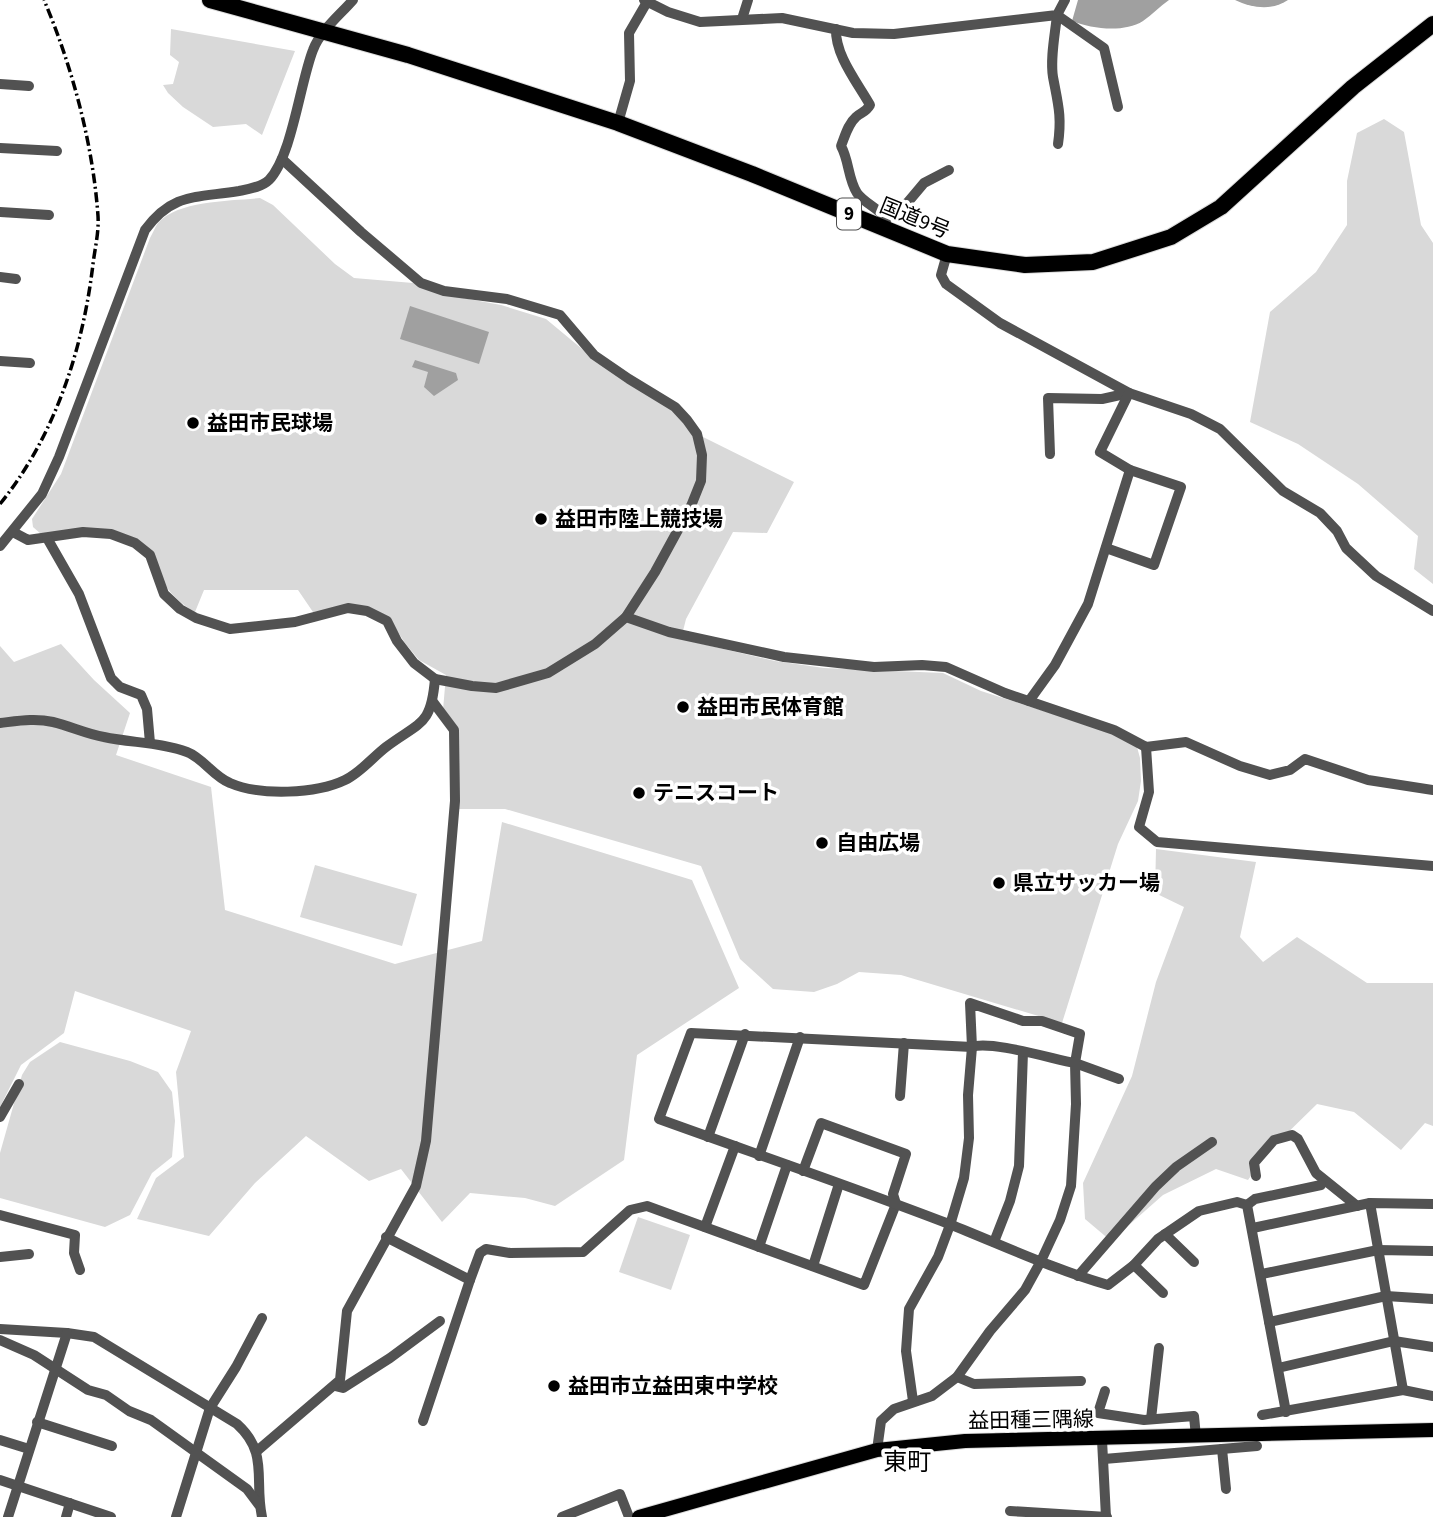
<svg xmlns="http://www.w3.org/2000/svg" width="1433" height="1517" viewBox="0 0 1433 1517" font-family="'Source Sans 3','Noto Sans JP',sans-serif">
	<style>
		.green { fill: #d9d9d9 }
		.water { fill: #a0a0a0 }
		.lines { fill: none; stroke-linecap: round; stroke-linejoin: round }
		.major-casing { stroke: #dbdbdb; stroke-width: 16 }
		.highway-casing { stroke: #dbdbdb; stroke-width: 18 }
		.minor { stroke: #525252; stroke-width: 10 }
		.major { stroke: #000; stroke-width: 14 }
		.highway { stroke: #000; stroke-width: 16 }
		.rail { stroke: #000; stroke-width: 3.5; stroke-dasharray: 10 3.5 2 3.5; stroke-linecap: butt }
		.poi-dot { fill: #000; stroke: #fff; stroke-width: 2.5 }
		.labels { text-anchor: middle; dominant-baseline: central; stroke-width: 7; stroke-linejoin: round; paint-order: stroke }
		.shield { fill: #fff; stroke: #4c4c4c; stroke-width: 2 }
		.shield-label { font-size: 19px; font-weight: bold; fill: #000 }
		.street-label { font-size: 21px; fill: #000; stroke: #fff }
		.poi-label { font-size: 21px; font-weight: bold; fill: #000; stroke: #fff; text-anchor: start }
		.quarter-label { font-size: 24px; fill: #000; stroke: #fff }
	</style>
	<rect width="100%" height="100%" fill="#fff"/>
	<!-- green -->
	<g class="green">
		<polygon points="171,29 295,51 262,135 246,124 213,127 183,107 168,93 163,85 173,84 179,62 170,55"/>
		<polygon points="1384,119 1404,132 1421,225 1433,243 1433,584 1414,569 1418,536 1358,484 1298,444 1250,422 1270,312 1316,272 1347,225 1347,181 1357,133"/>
		<path d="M260,198L273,205L335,264L354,278L413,283L447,295L501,305L546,319L593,358L675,407L697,434L794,482L767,533L733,532L686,619L681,639L775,661L824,668L943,673L981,691L1113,733L1137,747L1140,758L1141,781L1138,801L1118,844L1062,1023L901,975L859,972L837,984L814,992L773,989L740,959L701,866L505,809H459V730L443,710L446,675L419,660L405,643L391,621L368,607L313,612L298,590H204L195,612C165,595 154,568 138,539L41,534L33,527L32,519L61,474L150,238C153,233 155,227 158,223C178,200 232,201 260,198Z"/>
		<polygon points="61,644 94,680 130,713 116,755 211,787 225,910 395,964 482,941 502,822 692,880 739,988 637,1055 624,1160 555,1206 525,1198 470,1193 442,1222 401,1169 369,1181 306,1136 255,1183 209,1236 137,1219 156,1178 184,1157 176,1072 191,1031 75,991 64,1033 21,1065 0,1107 0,646 14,662"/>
		<polygon points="1156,849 1256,862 1240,937 1263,962 1297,937 1367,983 1433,983 1433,1126 1425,1123 1401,1150 1354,1112 1317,1104 1266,1154 1248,1180 1216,1169 1163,1195 1111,1241 1085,1219 1083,1183 1132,1076 1156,982 1184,907 1155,893"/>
		<polygon points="315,865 417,894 402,946 300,917"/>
		<polygon points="60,1042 130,1061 158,1072 172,1092 175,1121 172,1157 152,1173 130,1215 105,1227 0,1198 0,1153 22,1075 30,1062"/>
		<polygon points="638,1217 690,1235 671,1290 619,1272"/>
	</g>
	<!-- water -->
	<g class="water">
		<path d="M1078,0H1169C1160,6 1152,15 1143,21C1124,33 1092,29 1072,21Z"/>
		<path d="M1235,0H1288C1272,11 1252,8 1235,0Z"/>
		<polygon points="410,306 489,332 479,364 400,339"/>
		<polygon points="415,360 456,373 458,380 434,396 424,387 428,372 412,367"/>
	</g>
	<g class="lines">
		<defs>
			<polyline id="major" points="639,1517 877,1450 965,1441 1433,1430"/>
			<polyline id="highway" points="210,0 408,55 618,123 752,174 947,254 1025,265 1093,262 1171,237 1221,207 1353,87 1433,24"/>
		</defs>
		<!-- major casing -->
		<use href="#major" class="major-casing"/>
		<!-- highway casing -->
		<use href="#highway" class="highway-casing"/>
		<!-- minor -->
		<g class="minor">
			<polyline points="644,0 668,12 700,22 782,18 853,33 894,34 1057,15 1065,0"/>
			<path d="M1057,15C1055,35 1050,58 1053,77C1058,104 1062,116 1058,144"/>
			<polyline points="1057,15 1104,48 1118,107"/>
			<polyline points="742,19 748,0"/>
			<path d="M836,29C835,55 857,82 870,105C866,112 862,112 856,117C848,124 845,136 841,146C849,160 848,179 857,193C865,204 879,208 886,219L884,228"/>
			<polyline points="0,84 29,86"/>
			<polyline points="618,123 630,81 629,33 647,2"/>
			<polyline points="0,148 57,151"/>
			<polyline points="0,212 49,215"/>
			<polyline points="886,219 908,202 924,183 949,170"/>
			<polyline points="947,254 941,275 946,284 1000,323 1129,393 1191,414 1220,429 1283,491 1320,513 1337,531 1346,548 1376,576 1433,611"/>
			<polyline points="0,277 16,279"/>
			<polyline points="0,361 30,363"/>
			<polyline points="1050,454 1048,398 1102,399 1129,393"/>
			<polyline points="13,532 28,540 83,532 111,534 135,543 150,555 164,594 180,609 196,618 230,629 295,622 348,608 367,611 387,621 397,641 414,663 435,679 472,686 496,688 548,673 595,644 626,617 655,572 691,506 701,481 702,455 697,434 687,420 675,407 629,379 594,355 560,315 507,299 444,291 421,283 361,232 282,159"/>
			<polyline points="47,538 79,594 111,678 120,687 141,695 147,709 150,743"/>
			<path d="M0,546L42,494L59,457L145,230C173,192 197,198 239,191C249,189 262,187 269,180C292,156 300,83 313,50C320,31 340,15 353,0"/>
			<polyline points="1106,548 1154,565 1181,487 1130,470"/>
			<polyline points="626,617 669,632 784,657 874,667 922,665 946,667 1005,693 1114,730 1146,747 1186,742 1240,766 1270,775 1290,770 1305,759 1368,780 1433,790"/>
			<polyline points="1029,701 1055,665 1088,604 1130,470 1100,452 1129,393"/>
			<path d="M0,723C18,721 35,718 53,722C70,726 87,734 104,737C132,743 160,742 187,752C203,758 214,777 230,783C260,796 316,794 345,780C360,773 373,757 386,747C421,721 431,726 435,679"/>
			<polyline points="1146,747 1149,792 1139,827 1157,842 1433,866"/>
			<polyline points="900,1096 904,1043"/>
			<polyline points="0,1117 19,1084"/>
			<polyline points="708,1137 745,1034"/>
			<polyline points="759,1156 800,1037"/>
			<polyline points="1256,1176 1254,1163 1274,1140 1292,1135 1298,1139 1316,1173 1357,1206"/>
			<polyline points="1370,1203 1403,1390"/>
			<polyline points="1247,1205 1255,1199 1321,1185"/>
			<polyline points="0,1215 75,1235 74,1253 80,1270"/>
			<polyline points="705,1227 735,1146"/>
			<polyline points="1253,1228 1370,1203 1433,1204"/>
			<polyline points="1165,1234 1194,1262"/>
			<polyline points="386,1237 470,1280 480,1253 486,1249 510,1253 583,1252 630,1210 647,1206 864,1285 896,1204 893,1194 906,1154 821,1123 803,1171"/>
			<polyline points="994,1242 1010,1201 1019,1166 1023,1052"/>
			<polyline points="759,1247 787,1165"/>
			<polyline points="0,1257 29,1254"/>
			<polyline points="1134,1265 1163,1293"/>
			<polyline points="813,1266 839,1184"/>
			<polyline points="1262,1274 1378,1250 1433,1251"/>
			<polyline points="1078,1276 1156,1186 1176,1167 1212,1142"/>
			<polyline points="1269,1322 1386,1296 1433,1299"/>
			<path d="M0,1329L67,1333L94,1337L237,1424C269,1453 254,1479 262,1517"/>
			<polyline points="0,1340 34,1355 88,1390 106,1395 129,1411 151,1420 247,1489 259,1505"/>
			<polyline points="1278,1368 1394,1341 1433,1347"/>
			<polyline points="957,1377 974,1384 1081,1381"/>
			<polyline points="335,1386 343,1388 390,1358 440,1321"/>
			<polyline points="1105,1391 1098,1413 1144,1420 1194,1416 1196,1437"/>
			<polyline points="913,1401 906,1351 909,1309 938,1257 950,1225 964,1178 969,1138 968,1095 972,1047 970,1003 1023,1021 1042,1021 1080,1034 1075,1063 1119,1079"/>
			<polyline points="1262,1415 1403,1390 1433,1396"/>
			<polyline points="1151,1419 1159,1348"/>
			<polyline points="423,1421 470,1280"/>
			<polyline points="37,1422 112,1446"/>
			<polyline points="0,1440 29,1449"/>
			<polyline points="1102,1440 1106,1517"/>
			<polyline points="1222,1449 1226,1489"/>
			<path d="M877,1450L881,1421L894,1409L932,1396L957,1377L990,1331L1025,1290L1041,1261L1060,1220L1071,1186L1076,1104L1075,1063C1053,1059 989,1040 972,1047L691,1033L659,1119C756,1154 853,1187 949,1224C1002,1245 1053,1269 1108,1285L1134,1265L1158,1239L1199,1211L1237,1202L1247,1205L1286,1412"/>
			<polyline points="257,1451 340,1380 347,1311 416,1186 426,1141 455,801 454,730 433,702"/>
			<polyline points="1104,1459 1257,1446"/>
			<polyline points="0,1480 111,1517"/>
			<polyline points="1010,1511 1107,1517"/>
			<polyline points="8,1517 67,1333"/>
			<polyline points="66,1517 70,1503"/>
			<polyline points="176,1517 210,1408 236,1367 262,1318"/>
			<polyline points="562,1517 620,1494 629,1517"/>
		</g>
		<!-- major -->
		<use href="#major" class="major"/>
		<!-- highway -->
		<use href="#highway" class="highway"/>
		<!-- rail -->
		<path class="rail" d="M0,504C55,436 83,349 93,264C95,248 99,232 98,216C93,144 72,66 44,0"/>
	</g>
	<!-- markers -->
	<g class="poi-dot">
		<circle cx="193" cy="423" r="7"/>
		<circle cx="541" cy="519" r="7"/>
		<circle cx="683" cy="707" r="7"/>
		<circle cx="639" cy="793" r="7"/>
		<circle cx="822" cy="843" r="7"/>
		<circle cx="999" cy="883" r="7"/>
		<circle cx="554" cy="1386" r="7"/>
	</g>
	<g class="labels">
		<!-- shield labels -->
		<rect class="shield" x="837" y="198.5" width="24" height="31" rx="5"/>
		<g class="shield-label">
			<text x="849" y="214">9</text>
		</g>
		<!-- street labels -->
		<g class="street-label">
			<text transform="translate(915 218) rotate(22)">国道9号</text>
			<text transform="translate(1031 1420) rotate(-1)">益田種三隅線</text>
		</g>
		<!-- poi labels -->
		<g class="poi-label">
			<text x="207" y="423">益田市民球場</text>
			<text x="555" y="519">益田市陸上競技場</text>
			<text x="697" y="707">益田市民体育館</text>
			<text x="653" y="793">テニスコート</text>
			<text x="836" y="843">自由広場</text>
			<text x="1013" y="883">県立サッカー場</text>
			<text x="568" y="1386">益田市立益田東中学校</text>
		</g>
		<!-- quarter labels -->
		<g class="quarter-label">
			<text x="907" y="1462">東町</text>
		</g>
	</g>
</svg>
